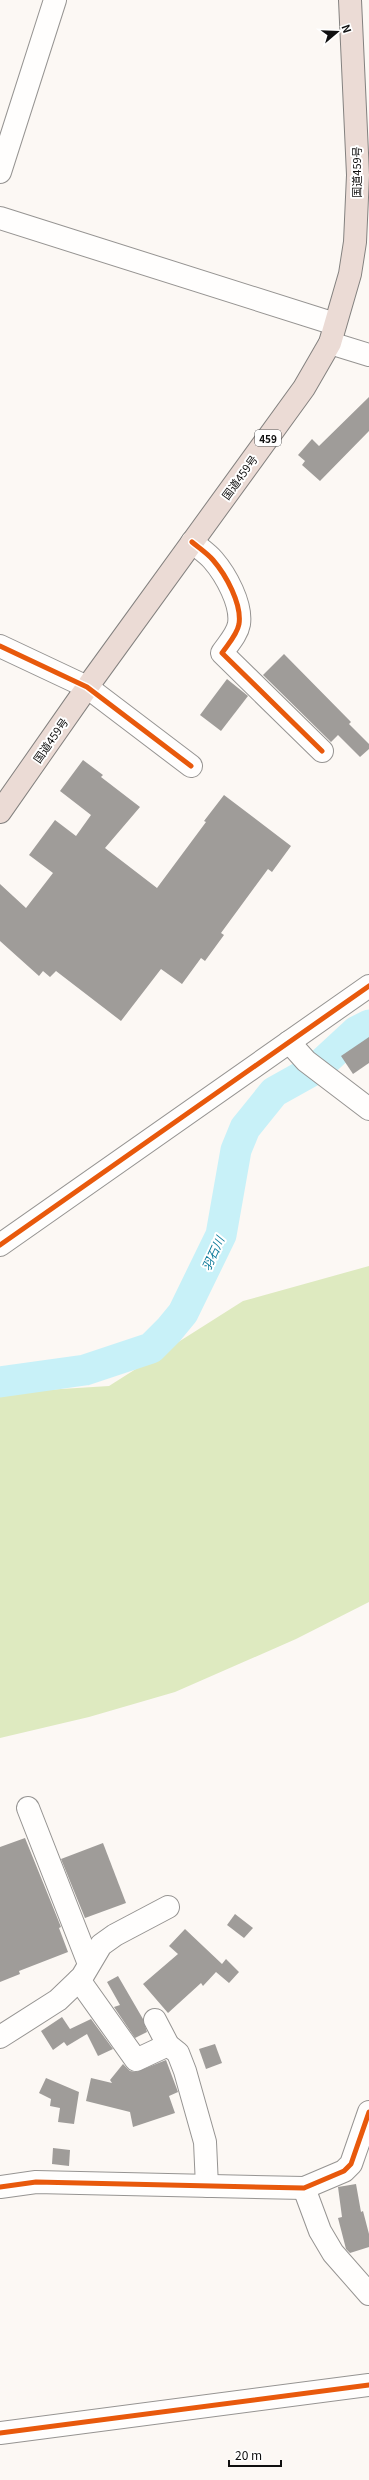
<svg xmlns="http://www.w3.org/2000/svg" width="369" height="2480" viewBox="0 0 369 2480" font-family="Georgia,'Noto Sans JP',serif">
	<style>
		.forest { fill: #deeac0 }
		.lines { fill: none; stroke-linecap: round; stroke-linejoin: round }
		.river { stroke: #c8f1f8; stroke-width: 31 }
		.building { fill: #9f9c99 }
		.minor-casing { stroke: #969492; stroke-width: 24 }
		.highway-casing { stroke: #83817f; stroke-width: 24 }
		.minor { stroke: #fffefd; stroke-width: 22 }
		.highway { stroke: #ebdbd5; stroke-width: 22 }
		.cycleway-casing { stroke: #fff; stroke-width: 8 }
		.cycleway { stroke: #e8590c; stroke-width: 5 }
		.labels { text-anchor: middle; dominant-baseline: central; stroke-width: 4; stroke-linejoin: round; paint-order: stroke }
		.shield { fill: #fff; stroke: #575757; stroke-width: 1 }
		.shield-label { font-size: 10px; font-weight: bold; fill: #0f0f0f }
		.street-label { font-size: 11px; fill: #0f0f0f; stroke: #fff }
		.water-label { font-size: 12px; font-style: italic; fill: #0e7b9b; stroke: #fff }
	</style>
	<rect width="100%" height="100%" fill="#fcf8f4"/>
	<!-- forest -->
	<polygon class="forest" points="369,1266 369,1602 296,1639 175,1692 89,1717 0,1738 0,1397 29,1391 109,1386 243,1301"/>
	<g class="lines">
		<!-- river -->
		<polyline class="river" points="0,1382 85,1370 151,1348 169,1330 183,1313 221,1235 236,1150 245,1128 274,1092 317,1068 357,1031 369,1025"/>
	</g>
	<!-- building -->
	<g class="building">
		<polygon points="369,397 369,431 320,481 302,465 305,461 298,455 312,439 319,446"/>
		<polygon points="284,654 351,722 349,724 369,744 369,749 360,757 338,735 331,742 263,675"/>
		<polygon points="227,679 248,696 221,731 200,715"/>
		<polygon points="83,760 103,775 101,777 140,807 105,848 157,888 206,822 204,821 224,795 291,846 272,872 268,869 221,933 224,935 205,961 201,958 182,984 161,969 121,1021 56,971 50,977 43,971 39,976 0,941 0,884 26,908 53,873 29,855 55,820 76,836 91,815 60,791"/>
		<polygon points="369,1037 369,1063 353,1074 341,1056"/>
		<polygon points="25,1838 61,1927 59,1928 68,1952 19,1971 20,1974 0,1982 0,1847"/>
		<polygon points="103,1843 126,1903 85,1918 61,1859"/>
		<polygon points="235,1914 253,1928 244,1938 227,1925"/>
		<polygon points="185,1929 222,1964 226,1959 239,1972 229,1983 216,1972 203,1986 201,1983 168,2013 143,1984 178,1954 169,1946"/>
		<polygon points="118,1976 143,2019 147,2032 135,2038 114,2007 120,2005 107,1982"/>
		<polygon points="62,2017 70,2029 91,2019 113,2049 98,2056 87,2034 67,2046 64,2042 53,2050 41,2031"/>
		<polygon points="215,2044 222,2063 206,2069 199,2049"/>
		<polygon points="166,2060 178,2092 169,2096 175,2113 133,2127 130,2112 86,2101 91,2078 112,2083 110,2080 123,2064 130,2071 136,2072"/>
		<polygon points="46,2078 79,2092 74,2124 58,2122 60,2108 50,2106 51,2099 39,2093"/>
		<polygon points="53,2148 70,2150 69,2166 52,2164"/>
		<polygon points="356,2184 361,2212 363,2211 369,2234 369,2247 350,2253 346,2249 338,2218 342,2217 338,2187"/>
	</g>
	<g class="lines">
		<defs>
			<g id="minor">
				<polyline points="0,172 55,0"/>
				<polyline points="0,218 335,324"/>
				<polyline points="330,343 369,355"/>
				<path d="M192,542C199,548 207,553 213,560C226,575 242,604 239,624C237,635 228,644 222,653L322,751"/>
				<polyline points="0,646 87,687 191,766"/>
				<polyline points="289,1042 306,1061 369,1109"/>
				<polyline points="0,1245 369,986"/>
				<polyline points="28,1808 89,1964"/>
				<polyline points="79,1980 136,2060 168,2045"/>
				<polyline points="155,2020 168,2045 178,2053 185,2071 205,2142 207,2186"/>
				<polyline points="0,2037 58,2000 82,1977 101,1945 115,1935 168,1907"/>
				<polyline points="0,2187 36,2182 304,2188 344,2171 351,2164 369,2112"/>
				<polyline points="304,2188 320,2231 333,2253 369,2294"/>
				<polyline points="0,2433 369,2385"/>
			</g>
			<polyline id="highway" points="0,812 93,679 304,388 330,343 350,274 355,242 358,175 350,0"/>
		</defs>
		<!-- minor casing -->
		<use href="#minor" class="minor-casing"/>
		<!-- highway casing -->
		<use href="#highway" class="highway-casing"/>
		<!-- minor -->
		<use href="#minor" class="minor"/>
		<!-- highway -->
		<use href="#highway" class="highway"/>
		<defs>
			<g id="cycleway">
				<path d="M192,542C199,548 207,553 213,560C226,575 242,604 239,624C237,635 228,644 222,653L322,751"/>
				<polyline points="0,646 87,687 191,766"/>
				<polyline points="0,1245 369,986"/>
				<polyline points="0,2187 36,2182 304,2188 344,2171 351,2164 369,2112"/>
				<polyline points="0,2433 369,2385"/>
			</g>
		</defs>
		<!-- cycleway casing -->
		<use href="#cycleway" class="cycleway-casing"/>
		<!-- cycleway -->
		<use href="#cycleway" class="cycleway"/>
	</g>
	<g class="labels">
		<!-- shield labels -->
		<rect class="shield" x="255" y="430" width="26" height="16" rx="3"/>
		<g class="shield-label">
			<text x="268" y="438">459</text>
		</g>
		<!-- street labels -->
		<g class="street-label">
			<text transform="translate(356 172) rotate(-90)">国道459号</text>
			<text transform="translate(239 477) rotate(-54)">国道459号</text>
			<text transform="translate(50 740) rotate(-55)">国道459号</text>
		</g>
		<!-- water labels -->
		<g class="water-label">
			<text transform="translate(212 1253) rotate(-65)">羽石川</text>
		</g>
	</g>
	<!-- north arrow -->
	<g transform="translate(337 32) rotate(71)" stroke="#ffffff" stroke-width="3" paint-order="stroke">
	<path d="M0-3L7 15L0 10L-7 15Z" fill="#0f0f0f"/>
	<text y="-6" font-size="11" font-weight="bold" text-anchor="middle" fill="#0f0f0f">N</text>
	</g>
	<!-- scale -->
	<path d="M229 2460v6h52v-6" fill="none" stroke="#0f0f0f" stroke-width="2"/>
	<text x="235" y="2460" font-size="12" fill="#0f0f0f" stroke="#ffffff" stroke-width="3" paint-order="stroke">20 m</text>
</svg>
